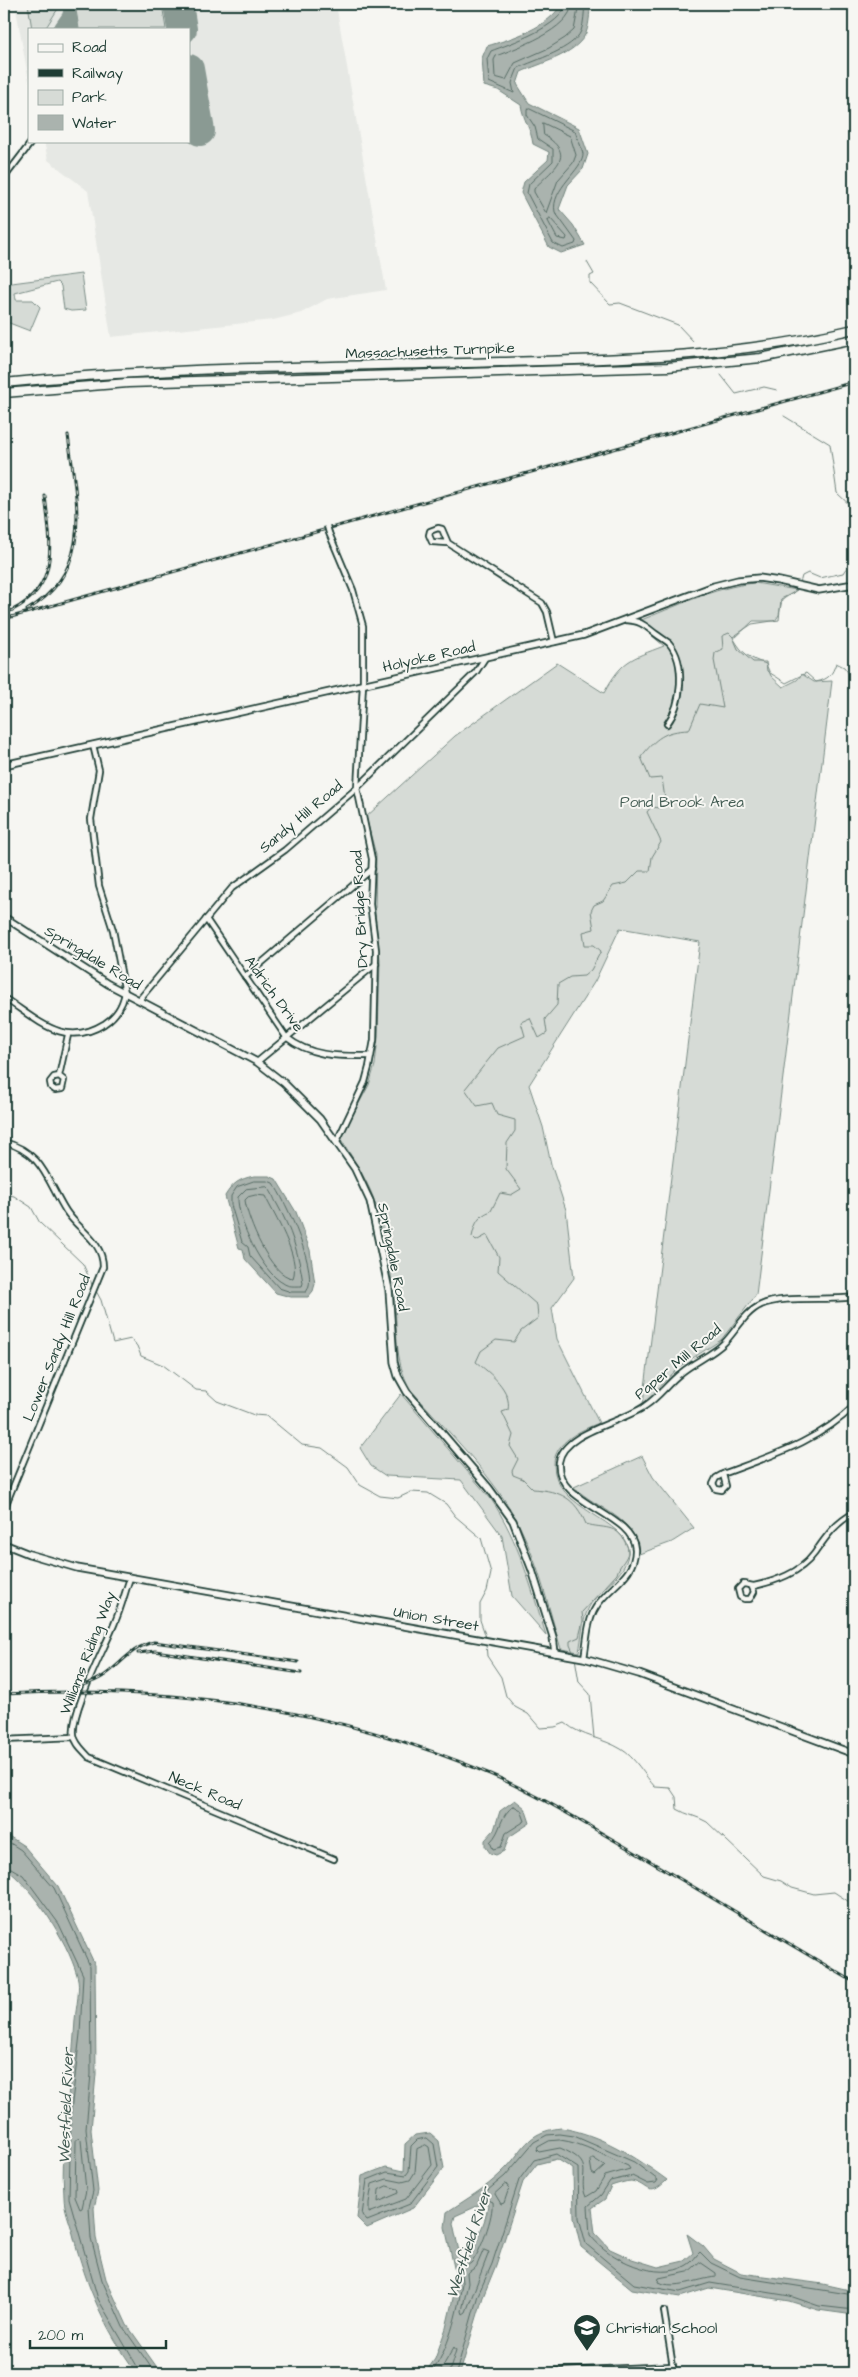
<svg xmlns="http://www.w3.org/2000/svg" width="858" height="2377" viewBox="0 0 858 2377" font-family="'Architects Daughter',sans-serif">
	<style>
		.built { fill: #e6e8e4 }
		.green { fill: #d6dbd6; stroke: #7a8c85 }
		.water { fill: #aab3ae; stroke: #72847d; fill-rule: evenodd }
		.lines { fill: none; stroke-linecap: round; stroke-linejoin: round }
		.shore { stroke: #576c65; stroke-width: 1 }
		.stream { stroke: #72847d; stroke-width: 1 }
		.taxiway { stroke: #8a9a93; stroke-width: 12 }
		.runway { stroke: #8a9a93; stroke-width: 30 }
		.street-casing { stroke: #1f3d34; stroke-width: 8 }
		.secondary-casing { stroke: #1f3d34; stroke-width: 9 }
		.highway-casing { stroke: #1f3d34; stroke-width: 11 }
		.street { stroke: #f6f6f2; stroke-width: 4.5 }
		.secondary { stroke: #f6f6f2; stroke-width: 5.5 }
		.highway { stroke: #f6f6f2; stroke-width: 8 }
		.rail-casing { stroke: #1f3d34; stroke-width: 3 }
		.rail { stroke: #f6f6f2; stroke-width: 1; stroke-dasharray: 4; stroke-linecap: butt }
		.street-bridge-casing { stroke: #1f3d34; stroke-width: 8; stroke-linecap: butt }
		.street-bridge { stroke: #f6f6f2; stroke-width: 4.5 }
		.labels { text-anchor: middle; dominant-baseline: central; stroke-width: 4; stroke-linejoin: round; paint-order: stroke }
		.street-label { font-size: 15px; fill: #1f3d34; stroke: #f6f6f2 }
		.park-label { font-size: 15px; fill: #445d54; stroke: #f6f6f2 }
		.poi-label { font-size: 15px; fill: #1f3d34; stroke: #f6f6f2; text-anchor: start }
		.water-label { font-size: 16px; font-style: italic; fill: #425a52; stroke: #f6f6f2 }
	</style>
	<rect width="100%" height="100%" fill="#f6f6f2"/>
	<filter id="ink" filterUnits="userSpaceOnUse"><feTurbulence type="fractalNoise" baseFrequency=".02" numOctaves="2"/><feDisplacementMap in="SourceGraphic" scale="10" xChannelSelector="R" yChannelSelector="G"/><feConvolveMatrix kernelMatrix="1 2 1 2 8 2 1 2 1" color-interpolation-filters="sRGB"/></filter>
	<g filter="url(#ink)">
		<!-- built -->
		<polygon class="built" points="15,4 336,4 386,290 327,299 301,313 273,320 111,337 88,191 48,160 44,141 189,141 189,29 29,29 29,82"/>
		<!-- green -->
		<g class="green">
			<polygon points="28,4 61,4 45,29 32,29"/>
			<polygon points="75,4 162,4 166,29 79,29"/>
			<polygon points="81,274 86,310 71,311 64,309 61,286 57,282 15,293 16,300 33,300 40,307 30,331 4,321 4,284"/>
			<path d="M755,583L797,590L782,600L779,615L775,621H753L734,639C742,653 750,659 766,664L771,676L783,687L797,680L802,674L814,682L832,681L756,1295L721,1340L680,1366L643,1404L700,942L620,928L595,981L529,1085L543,1127L551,1164L566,1210L574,1278L552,1308L557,1339L599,1423C581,1430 554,1442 554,1464C553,1510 630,1519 628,1553C627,1575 599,1589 589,1607C582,1620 582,1638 579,1652L561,1649C549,1609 539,1565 520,1527C497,1479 447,1431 411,1390C393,1361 398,1328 394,1294C389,1263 384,1227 373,1197C365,1176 352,1157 340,1138L369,1085L375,1065L378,1037L380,960L375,913L376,855L366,817L455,736L557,663L604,693C622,660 630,659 664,646L636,622C676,607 713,587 755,583Z"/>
			<path d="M401,1394L491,1499C519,1541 531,1587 546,1635L512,1596L502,1536L461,1480L386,1476L371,1466L360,1448Z"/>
			<path d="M642,1456L653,1477L694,1528L672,1542L639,1554C638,1518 596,1509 574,1487Z"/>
		</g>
		<!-- water -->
		<g class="water">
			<path d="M561,4H590C590,12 589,28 585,35C574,55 541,63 521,72L517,84L529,103L579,128L588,154L583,169L568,185L559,209L573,225L585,245L561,253L549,247L521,193L524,182L548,160L549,152L533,144C531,129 523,119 521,105L498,90L484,86L482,58L487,46C511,39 550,27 561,4Z"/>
			<path d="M254,1176H269L276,1179L296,1212L310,1250L315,1284L313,1291L308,1297H291L276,1293L245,1259L243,1249L239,1248L225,1196C233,1183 239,1179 254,1176Z"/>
			<polygon points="515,1800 525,1808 530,1823 509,1837 504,1851 496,1855 490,1853 485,1846 485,1840 494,1830 500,1811"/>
			<path d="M4,1833L24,1846L58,1886L95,1965L96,2074L91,2130L98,2191L94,2208L96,2238L106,2279L127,2325L161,2373H137C105,2330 86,2286 73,2234C70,2222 64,2209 64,2197C60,2138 72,2079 75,2020C76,2007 81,1988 77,1975C67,1940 33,1888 4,1867Z"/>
			<path d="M561,2128C600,2134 636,2157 667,2180C647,2200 649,2184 631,2181C626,2181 617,2184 611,2186L605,2199L592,2208L595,2233L610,2249L632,2259L658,2267L684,2261L693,2253L687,2234L703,2246L714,2259L741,2273L823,2284L854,2291V2315L818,2310L789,2301L709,2288L680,2297L632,2289L581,2247L574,2218L573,2169L557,2159L537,2164L523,2182L496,2265L483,2297L460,2373H425L435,2359L446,2328L457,2281L445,2227L447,2212C465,2200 486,2188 501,2173C525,2151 524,2132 561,2128ZM484,2203L488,2204C486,2225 475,2241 467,2260L461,2261L453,2223L455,2216Z"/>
			<polygon points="430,2133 439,2141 444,2168 413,2208 367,2228 357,2218 362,2176 386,2167 404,2171 405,2144 415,2135"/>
		</g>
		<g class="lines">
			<!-- shore -->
			<g class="shore">
				<path d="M566,4C563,26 509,44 491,51L487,59L489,82L514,93L512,83L518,68C535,60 574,49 581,31C584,23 584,12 585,4"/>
				<path d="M572,4C570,30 516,48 496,56L494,60L495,77L506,80L515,63L549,48L565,38L574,30L579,4"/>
				<path d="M530,109L575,131C577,138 582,147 583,154C584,169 550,189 555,212L576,241L575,244L563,248L553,243L527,193L529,184L553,161V149L538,139L535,127L527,115V110Z"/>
				<path d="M543,123L570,136L576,155L573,163L558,180L546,213L534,192V189C551,169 579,157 544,135Z"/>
				<polygon points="550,218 567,237 566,240 557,238 548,221"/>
				<path d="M254,1181H268L273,1183C285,1199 321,1276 306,1292H291L279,1288L250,1256L248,1247L242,1242L231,1205V1196L237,1187Z"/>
				<path d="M267,1187C273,1192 273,1198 277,1204C291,1229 299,1254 303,1283L302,1286C295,1286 288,1287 283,1283C262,1272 237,1220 238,1197L246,1189Z"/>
				<path d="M256,1195L265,1196C274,1215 301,1258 293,1278C271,1277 247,1219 245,1200L248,1197Z"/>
				<path d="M514,1806L521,1810L525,1821L506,1833L501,1847L493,1849L490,1842C502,1831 499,1815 514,1806Z"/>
				<polyline points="4,1839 21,1850 54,1888 90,1966 91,2074 86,2129 93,2191 89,2207 91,2238 102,2280 123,2327 155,2373"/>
				<polyline points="4,1864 23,1875 59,1924 83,1975 80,2034 71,2111 69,2198 98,2299 141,2373"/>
				<polygon points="79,2138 81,2140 86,2190 82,2208 80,2209 75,2197 76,2141"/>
				<polygon points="427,2138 434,2144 438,2167 410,2204 367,2221 362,2215 367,2180 387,2172 406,2175 409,2171 411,2146 417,2140"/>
				<path d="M560,2140C584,2143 606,2157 628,2166L630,2169L605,2176L596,2191L586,2197C576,2175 599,2164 560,2148L539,2152L537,2150L538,2147L549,2141Z"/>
				<polygon points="426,2145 429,2147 432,2165 406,2199 369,2213 369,2203 372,2184 387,2179 402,2182 410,2180 415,2172 417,2149"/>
				<polygon points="593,2158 605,2166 595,2175 592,2173 590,2161"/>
				<polygon points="506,2184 509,2188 504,2203 501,2204 495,2194"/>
				<polygon points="387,2186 398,2189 399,2193 378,2202 379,2190"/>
				<polygon points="484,2250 489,2252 466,2312 463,2314 462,2311 468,2283 467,2273 476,2267"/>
				<path d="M700,2262L716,2273V2277C697,2279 676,2290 658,2282L659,2278L688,2272Z"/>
				<path d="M431,2373C448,2352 458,2311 462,2283C462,2278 460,2273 460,2267C463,2266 468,2266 471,2263C480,2254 494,2215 492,2202L483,2198L482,2195L505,2176L534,2142L547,2135L560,2134L574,2136L634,2162L658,2180L656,2183L648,2184L632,2176L610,2181L601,2195L588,2206L590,2235C608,2259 659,2283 687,2265C693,2262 696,2255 700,2252L711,2263L740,2277L854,2295"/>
				<polyline points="439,2373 454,2347 456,2350 449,2373"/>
				<polyline points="456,2373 478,2295 492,2264 519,2180 534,2160 556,2154 578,2168 579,2218 586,2244 634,2284 680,2292 710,2283 790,2296 819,2306 854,2310"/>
			</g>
			<!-- stream -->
			<g class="stream">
				<polyline points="587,262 594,274 590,276 590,283 610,304 620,303 678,325 694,342"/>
				<polyline points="721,375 736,394 764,387 777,390"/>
				<polyline points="784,416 830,444 837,493 854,509"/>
				<polyline points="800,583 802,576 808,573 820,578 843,573 854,556"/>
				<path d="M733,637L738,649L753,662H766L767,671L786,683L806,673L816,682C829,679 832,675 836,663L844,667L850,675L854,674"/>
				<polyline points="4,1194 14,1196 31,1207 40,1223 83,1264 93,1287"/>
				<polyline points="96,1291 101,1300 113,1343 131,1339 137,1346 141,1356 163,1365 196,1390 206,1391 217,1401 254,1415 267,1416 302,1445 322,1448 348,1467 360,1485 380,1496 398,1498 411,1492 428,1493 446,1504 455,1516 481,1538 491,1573 487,1591 480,1604 480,1620 486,1637"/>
				<path d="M486,1644L487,1656L501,1677L506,1696L515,1707L528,1714L540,1728L555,1727L565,1723C582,1737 603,1738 621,1749C635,1757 645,1776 655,1787L670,1788L676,1797L677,1809C687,1815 697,1816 707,1822L764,1876L781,1881L792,1888L814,1894L834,1892L854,1905"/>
				<path d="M574,1654L570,1645V1641L579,1637L583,1621L582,1612L617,1574C619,1565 625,1562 628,1553C629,1549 627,1546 625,1542C617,1524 603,1529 586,1524C575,1498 561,1491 533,1489L523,1479L513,1475L512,1471L518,1459L510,1446L513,1435L502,1412L508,1410C512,1390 490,1373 476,1362L481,1351L496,1340L514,1342L521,1331L538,1318L537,1305L498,1271L499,1257L487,1235L476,1241L472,1237C475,1223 478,1216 491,1211L500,1193L511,1195L521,1189L506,1169L507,1143L515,1131V1120L497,1115L492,1103L477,1106L465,1089L498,1048L525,1036L521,1022L530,1018L539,1038L547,1033L545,1019L557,1005L558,984L570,977L584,976L591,970L601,951L594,945H585L583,932L594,929L591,911L594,905L603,901L613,886L627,883L639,871H650L652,857L661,842L647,812L651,807L661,808L666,806L662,778L650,779L641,757C656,738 664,731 689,730L700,704L723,708L714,660L715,653L723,649L722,636L729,633L733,637L752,624L779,620L781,599L793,593L798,587"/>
				<polyline points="575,1658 579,1682 590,1694 594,1738"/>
			</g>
			<!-- taxiway -->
			<g class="taxiway">
				<polyline points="69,4 73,29"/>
				<polyline points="59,29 68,16 70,8"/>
				<polyline points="189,127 197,117"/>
			</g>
			<!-- runway -->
			<g class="runway">
				<polyline points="178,4 182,29"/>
				<polyline points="189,69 200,131"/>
			</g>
			<defs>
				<g id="street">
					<polyline points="4,178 30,144"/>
					<polyline points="329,533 353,590 363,626 363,685 357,788 372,859 370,904 376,950 374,1040 369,1067 365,1082 337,1141"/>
					<polyline points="448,543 442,529 438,528 430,531 429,535 432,542 448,543 542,603 547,612 554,642"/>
					<path d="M626,620C641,621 644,625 656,634C660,637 665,640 669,643C686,663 682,704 667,724"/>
					<path d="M206,919L286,1037C312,1058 341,1056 371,1056"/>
					<polyline points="245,977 372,869"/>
					<path d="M4,998C37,1019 64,1049 104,1024C116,1016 122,1007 125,993L113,930L99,886L91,819L99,770L93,745"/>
					<polyline points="139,1000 232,888 285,850 357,788 476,672 485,658"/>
					<polyline points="257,1062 376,964"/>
					<polyline points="59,1076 64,1080 62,1089 55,1090 51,1087 50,1082 54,1077 59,1076 68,1035"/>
					<path d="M4,1142C43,1152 47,1181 66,1211C79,1231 103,1241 103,1267L4,1509"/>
					<path d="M723,1474L726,1486L722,1490L716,1489L713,1484L716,1478L723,1474C770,1456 818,1442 854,1406"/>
					<path d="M130,1578C125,1592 121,1608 115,1622C106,1646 70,1712 74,1735C75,1744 83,1750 89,1757L334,1859"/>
					<path d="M752,1587L754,1592L750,1599H744L740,1597L738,1589L743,1584C747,1584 751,1586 754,1586C776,1581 800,1573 814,1554C826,1537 835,1523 854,1513"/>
					<path d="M584,1658C587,1642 587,1621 596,1607C608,1587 636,1576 635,1549C633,1513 554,1504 559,1462C563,1432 624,1422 645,1406C659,1397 668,1383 681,1373C694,1362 712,1355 724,1343C736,1331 745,1312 761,1305C782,1295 828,1301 854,1297"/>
					<polyline points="4,1740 74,1737"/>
					<polyline points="664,2311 674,2373"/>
					<polyline points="517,2373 673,2366"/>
				</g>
				<g id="secondary">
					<polyline points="4,765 584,635 714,586 738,580 759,578 779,581 819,590 854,584"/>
					<polyline points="4,917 108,984 257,1062 284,1083 320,1119 355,1169 370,1201 389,1290 394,1362 398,1376 407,1392 489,1488 513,1521 532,1570 553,1637 555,1653"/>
					<polyline points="4,1544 29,1554 77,1568 584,1658 639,1674 854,1754"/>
				</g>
				<g id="highway">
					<path d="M4,383C169,366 335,367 501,362C621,359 736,357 854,329"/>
					<polyline points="4,393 128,383 668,367 761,358 854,339"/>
				</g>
			</defs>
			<!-- street casing -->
			<use href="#street" class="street-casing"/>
			<!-- secondary casing -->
			<use href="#secondary" class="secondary-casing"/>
			<!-- highway casing -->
			<use href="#highway" class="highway-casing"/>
			<!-- street -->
			<use href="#street" class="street"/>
			<!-- secondary -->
			<use href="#secondary" class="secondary"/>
			<!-- highway -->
			<use href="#highway" class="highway"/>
			<defs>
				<g id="rail">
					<path d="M27,610C96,570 76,500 68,435"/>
					<path d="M4,614C61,591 51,546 45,496"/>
					<polyline points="4,619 854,382"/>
					<polyline points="138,1653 155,1651 301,1673"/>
					<path d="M74,1686C114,1683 121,1649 154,1642L298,1662"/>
					<path d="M4,1694C171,1685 336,1708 490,1774C537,1794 580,1821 624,1846C701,1891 778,1937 854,1982"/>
				</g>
			</defs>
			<!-- rail casing -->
			<use href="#rail" class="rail-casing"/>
			<!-- rail -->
			<use href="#rail" class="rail"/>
			<defs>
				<polyline id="street-bridge" points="327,526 329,533"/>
			</defs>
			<!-- street-bridge casing -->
			<use href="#street-bridge" class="street-bridge-casing"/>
			<!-- street-bridge -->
			<use href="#street-bridge" class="street-bridge"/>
		</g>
	</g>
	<!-- icons -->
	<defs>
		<symbol id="school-pin" viewBox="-11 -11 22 30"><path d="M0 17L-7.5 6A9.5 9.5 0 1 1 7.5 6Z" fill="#1f3d34" stroke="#f6f6f2"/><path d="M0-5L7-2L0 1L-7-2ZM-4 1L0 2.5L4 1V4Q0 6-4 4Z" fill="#fff"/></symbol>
	</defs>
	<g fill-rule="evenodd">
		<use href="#school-pin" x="571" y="2312" width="32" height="43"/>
	</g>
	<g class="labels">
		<!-- street labels -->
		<g class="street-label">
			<text transform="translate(430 351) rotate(-2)">Massachusetts Turnpike</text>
			<text transform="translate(429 657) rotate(-13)">Holyoke Road</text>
			<text transform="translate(301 817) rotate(-40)">Sandy Hill Road</text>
			<text transform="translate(360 909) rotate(-93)">Dry Bridge Road</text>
			<text transform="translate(93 958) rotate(31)">Springdale Road</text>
			<text transform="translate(274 994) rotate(54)">Aldrich Drive</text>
			<text transform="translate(393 1257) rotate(79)">Springdale Road</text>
			<text transform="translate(57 1348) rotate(-68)">Lower Sandy Hill Road</text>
			<text transform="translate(678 1362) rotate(-40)">Paper Mill Road</text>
			<text transform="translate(436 1619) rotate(10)">Union Street</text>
			<text transform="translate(88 1653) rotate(-69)">Williams Riding Way</text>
			<text transform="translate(205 1791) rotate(23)">Neck Road</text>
		</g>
		<!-- park labels -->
		<g class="park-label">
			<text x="682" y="802">Pond Brook Area</text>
		</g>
		<!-- poi labels -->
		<g class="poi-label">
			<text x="606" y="2328">Christian School</text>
		</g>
		<!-- water labels -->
		<g class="water-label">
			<text transform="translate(66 2106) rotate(-88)">Westfield River</text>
			<text transform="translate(469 2243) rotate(-72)">Westfield River</text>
		</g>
	</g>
	<!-- margin -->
	<rect width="858" height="2377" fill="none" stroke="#f6f6f2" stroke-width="20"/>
	<rect x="10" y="10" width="838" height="2357" fill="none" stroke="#1f3d34" stroke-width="2" filter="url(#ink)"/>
	<!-- legend -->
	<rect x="28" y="28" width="162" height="115" fill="#f6f6f2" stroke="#a0aca6"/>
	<rect x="38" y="44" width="25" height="8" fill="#f6f6f2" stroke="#a0aca6"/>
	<text x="72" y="52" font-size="15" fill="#1f3d34">Road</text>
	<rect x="38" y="69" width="25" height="8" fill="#1f3d34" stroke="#a0aca6"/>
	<text x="72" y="78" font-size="15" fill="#1f3d34">Railway</text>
	<rect x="38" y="90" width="25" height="15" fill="#d6dbd6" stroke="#a0aca6"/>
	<text x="72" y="102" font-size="15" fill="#1f3d34">Park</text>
	<rect x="38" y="115" width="25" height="15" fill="#aab3ae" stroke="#a0aca6"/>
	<text x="72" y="128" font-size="15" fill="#1f3d34">Water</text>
	<!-- scale -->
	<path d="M30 2340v8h136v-8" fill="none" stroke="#1f3d34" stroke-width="2.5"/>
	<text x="38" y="2340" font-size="15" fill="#1f3d34" stroke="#f6f6f2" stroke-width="4" paint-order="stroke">200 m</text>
</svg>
